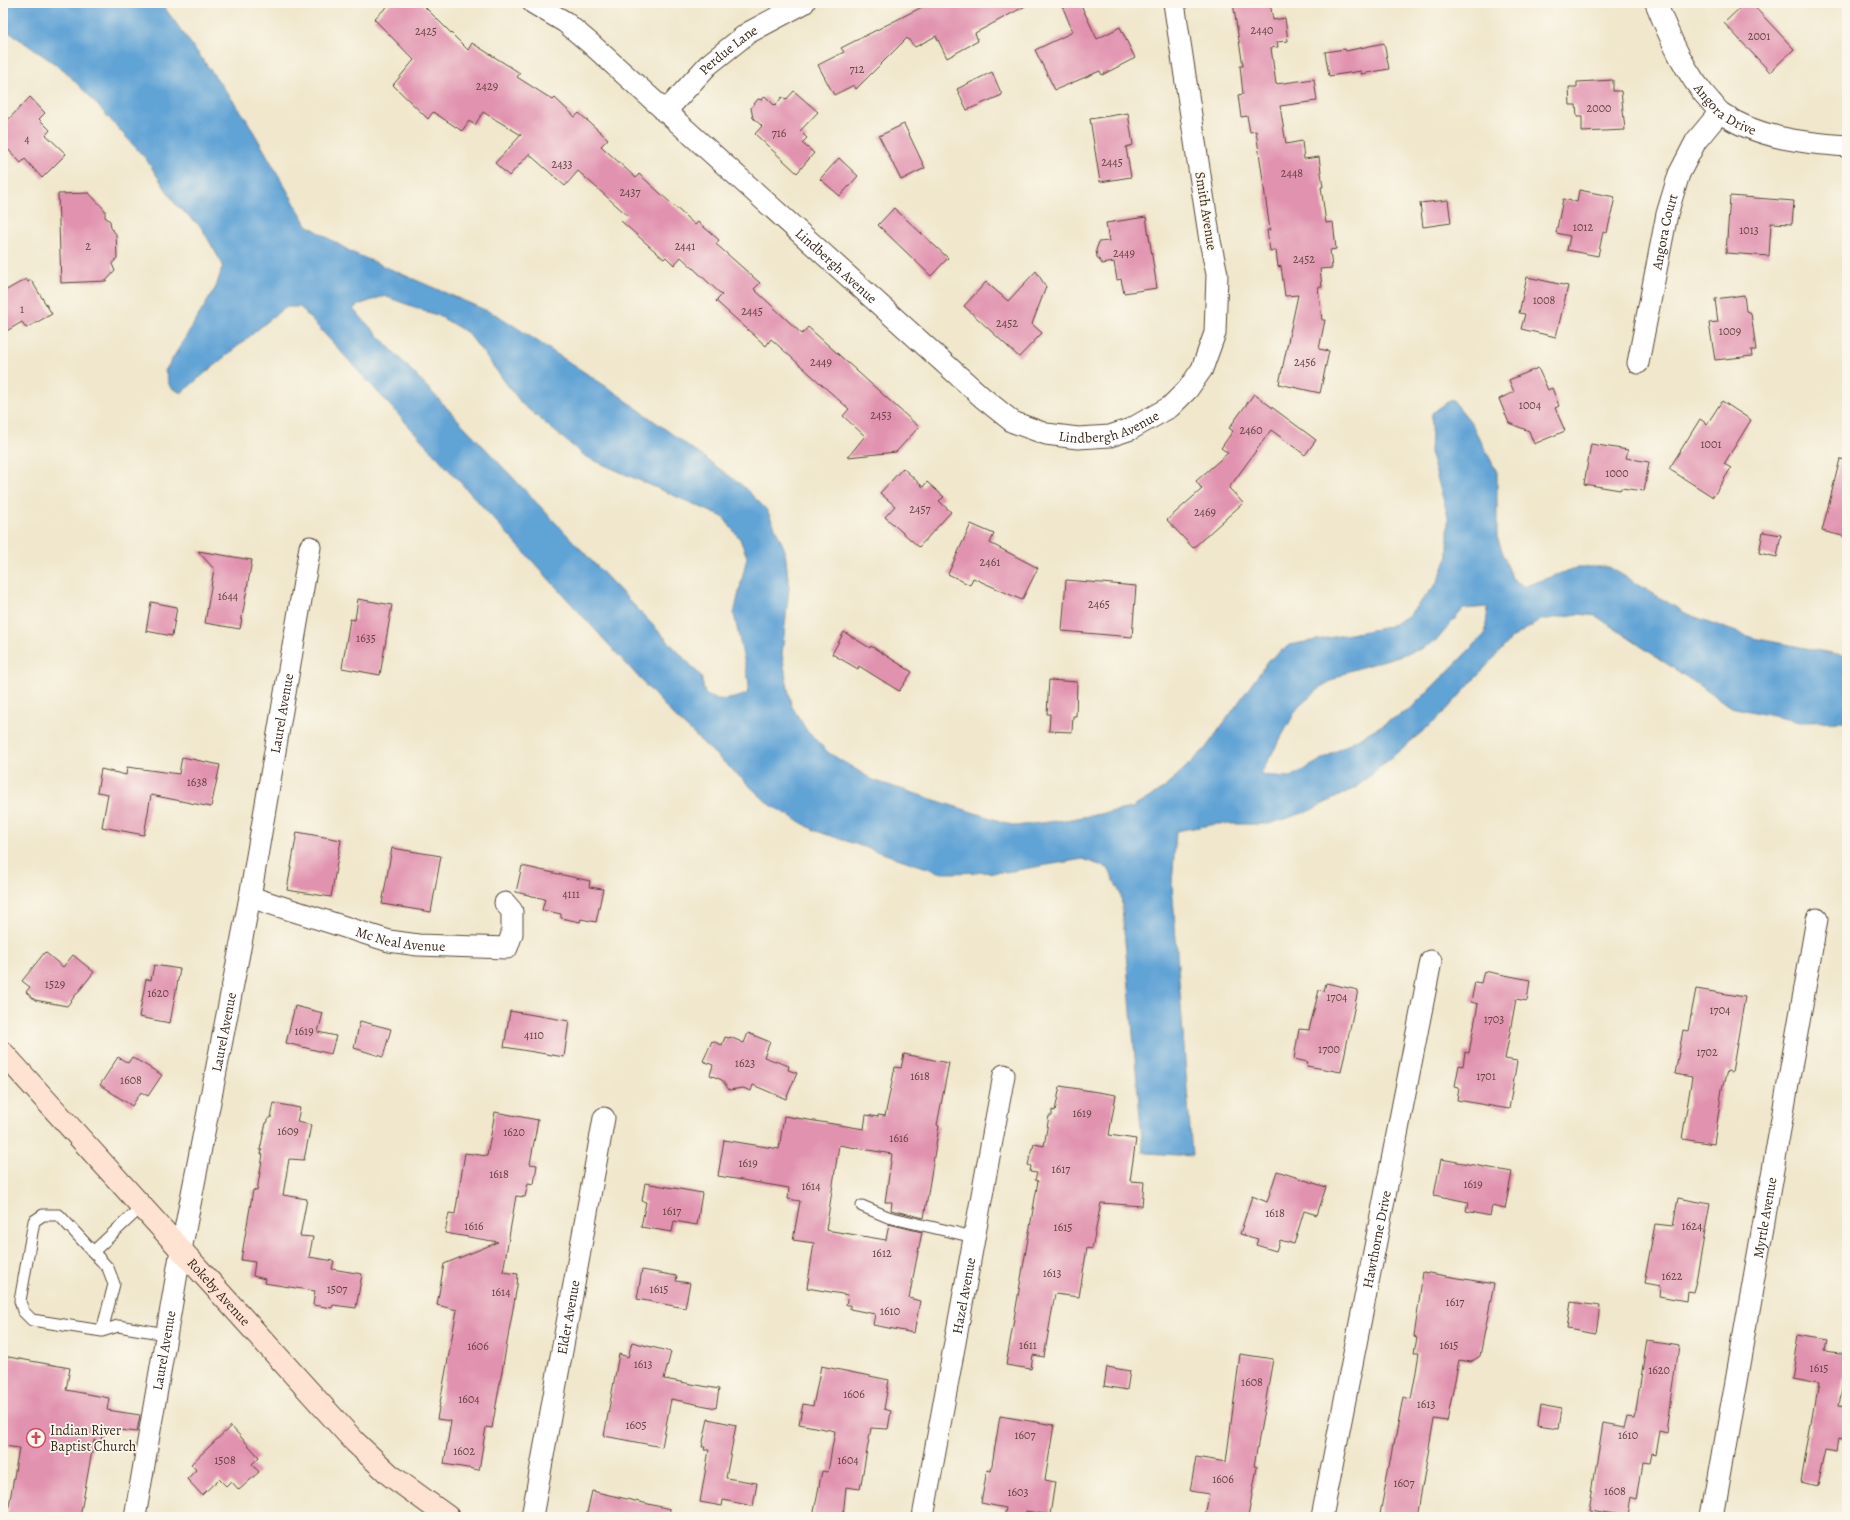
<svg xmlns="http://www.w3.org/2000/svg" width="1850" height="1520" viewBox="0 0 1850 1520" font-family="Alegreya,serif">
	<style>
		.water { fill: #60a3d5; stroke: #4e667a; fill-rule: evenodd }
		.building { fill: #e192af }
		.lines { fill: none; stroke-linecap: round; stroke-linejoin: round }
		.lane-casing { stroke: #564638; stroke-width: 13 }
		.street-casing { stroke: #564638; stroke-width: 23 }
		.secondary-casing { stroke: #564638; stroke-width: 24 }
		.lane { stroke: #fff; stroke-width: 11 }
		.street { stroke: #fff; stroke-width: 21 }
		.secondary { stroke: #fee3d2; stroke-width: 22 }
		.labels { text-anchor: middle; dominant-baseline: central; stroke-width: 3.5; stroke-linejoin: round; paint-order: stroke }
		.number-label { font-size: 12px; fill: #644442 }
		.street-label { font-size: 14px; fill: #3b2a1e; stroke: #fbf7ec }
		.poi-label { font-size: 14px; fill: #3b2a1e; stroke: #fbf7ec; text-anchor: start }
	</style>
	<rect width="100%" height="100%" fill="#fbf7ec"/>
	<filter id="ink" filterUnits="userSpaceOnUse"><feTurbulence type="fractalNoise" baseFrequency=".025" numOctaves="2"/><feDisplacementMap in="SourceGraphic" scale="8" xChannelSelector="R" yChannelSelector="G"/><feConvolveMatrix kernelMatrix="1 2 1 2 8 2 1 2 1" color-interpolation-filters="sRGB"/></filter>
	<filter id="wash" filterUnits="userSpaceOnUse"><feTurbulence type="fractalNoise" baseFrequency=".012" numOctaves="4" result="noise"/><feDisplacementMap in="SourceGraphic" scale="16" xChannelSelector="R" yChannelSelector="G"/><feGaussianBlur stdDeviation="0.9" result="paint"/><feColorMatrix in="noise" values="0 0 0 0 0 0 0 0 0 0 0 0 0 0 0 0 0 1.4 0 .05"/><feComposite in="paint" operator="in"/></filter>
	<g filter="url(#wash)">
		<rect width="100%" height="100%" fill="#f0e7cc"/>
		<!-- water -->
		<path class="water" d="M3,3H161L245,117L307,225L351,252L499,316L616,393L743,486L767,510L785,550L789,588L782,654L791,705L807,731L829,753L873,780L1015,826L1072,819L1132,808L1163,789L1205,749L1269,660L1289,645L1388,627L1408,616L1437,583L1448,556V516L1430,452L1432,413L1452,399L1470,421L1497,472V537L1512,578L1523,587L1578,567H1609L1687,614L1753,638L1847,656V721L1800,722L1731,707L1596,616L1578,614L1541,620L1512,638L1441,716L1355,788L1309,811L1269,824H1216L1176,831L1172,884L1192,1156L1147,1153L1143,1151L1121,895L1108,868L1083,859L1006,872L942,873L816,831L769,804L674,716L300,307H285L181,393L170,387L165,371L216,287L223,265L201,227L176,205L146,159L90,97L64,70L3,28ZM384,296L439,316L468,333L522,404L586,457L723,517L740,539L747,557L734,614L749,683L747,694C732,699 719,703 705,694L701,676L353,309L358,305ZM1488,607L1485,634L1410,709L1291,777L1260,775L1298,707L1324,685L1349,671L1421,649L1437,640L1463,609Z"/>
		<g id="blocks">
			<!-- building -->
			<g class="building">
				<polygon points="391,3 421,3 468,50 472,43 520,73 517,77 553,100 555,98 575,117 579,113 608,139 601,146 636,178 639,174 695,225 698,222 719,240 716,244 760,283 754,289 802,334 808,327 919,427 896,452 848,457 865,436 843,416 849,409 771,339 766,346 716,301 722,295 681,257 674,265 666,257 664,259 621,221 627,215 578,171 565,186 529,154 509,176 495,163 521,135 483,112 475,125 469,121 462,131 433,112 428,119 393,85 414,60 374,19"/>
				<polygon points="930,3 1031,3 975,33 978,41 947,58 936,36 915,47 907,38 856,89 854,85 834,95 818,65 844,52 841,48"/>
				<polygon points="1061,3 1080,3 1097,39 1120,27 1135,58 1102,75 1100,71 1055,90 1035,50 1073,32"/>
				<polygon points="1233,3 1270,3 1273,20 1285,18 1288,41 1277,42 1278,47 1271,48 1276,84 1314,79 1317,101 1280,106 1286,144 1302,141 1304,159 1319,157 1323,187 1321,187 1326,223 1333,222 1336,249 1330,250 1332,268 1320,269 1322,287 1318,287 1322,320 1325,320 1319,349 1329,351 1320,393 1279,384 1298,295 1285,296 1281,266 1278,267 1276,250 1270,251 1267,230 1270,230 1256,131 1250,132 1247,116 1241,117 1238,95 1243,94 1240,66 1243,66"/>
				<polygon points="1745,3 1751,3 1794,49 1770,72 1724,23"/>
				<polygon points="1384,43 1389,69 1361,74 1361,71 1329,76 1325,52 1345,49 1346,51"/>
				<polygon points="992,72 1002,95 967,110 957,89"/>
				<polygon points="1613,80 1613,91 1621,91 1625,130 1582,132 1582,117 1577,117 1576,105 1570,105 1569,87 1577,87 1577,82"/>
				<polygon points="794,91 818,112 800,131 807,138 802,143 814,153 797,173 755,134 762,126 753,118 751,108 758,99 762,100 765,96 775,106 782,97 786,100"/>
				<polygon points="30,97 45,113 39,119 50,130 46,135 66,154 42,178 25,159 21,163 3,144 3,125"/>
				<polygon points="1128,113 1133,145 1126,147 1131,177 1100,182 1090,119"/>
				<polygon points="904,124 925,168 901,180 879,136"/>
				<polygon points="839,158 858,176 840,196 820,179"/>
				<polygon points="1579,190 1615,197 1607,233 1603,232 1598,256 1567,250 1570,236 1556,233 1563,199 1577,202"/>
				<polygon points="89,193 105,210 105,217 110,221 111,228 116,234 117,258 112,264 115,271 106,281 61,283 58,194"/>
				<polygon points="1730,196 1794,201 1792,224 1771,223 1769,256 1726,253"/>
				<polygon points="1448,200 1451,223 1423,227 1420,203"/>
				<polygon points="894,208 948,258 931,276 878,225"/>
				<polygon points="1146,217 1157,288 1124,293 1121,279 1117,280 1114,262 1102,264 1097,257 1096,250 1099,242 1109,241 1106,223"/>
				<polygon points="1036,271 1046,287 1032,324 1042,333 1019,357 964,306 986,282 1008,301"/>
				<polygon points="1527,277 1568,286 1556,337 1521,329 1525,314 1519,313"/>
				<polygon points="26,279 28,282 31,280 52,314 26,328 22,322 3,333 3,292"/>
				<polygon points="1744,295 1746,311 1751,313 1756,350 1751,350 1752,356 1715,360 1709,323 1718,322 1715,299"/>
				<polygon points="1538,368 1548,390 1552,388 1559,406 1555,408 1565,431 1534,444 1529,431 1509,423 1499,399 1514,392 1509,380"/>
				<polygon points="1254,394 1316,440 1305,455 1271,430 1229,488 1243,503 1193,548 1167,520 1202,489 1196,481 1228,453 1221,448 1233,431 1229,428"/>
				<polygon points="1722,401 1751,420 1724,464 1731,468 1713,497 1669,469 1700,419 1707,424"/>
				<polygon points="1591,444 1628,450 1626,458 1649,462 1644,491 1621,488 1620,490 1584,484"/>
				<polygon points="1840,459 1847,460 1847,537 1822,531"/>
				<polygon points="903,468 923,487 927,482 944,497 939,501 951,512 919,547 885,517 895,506 880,493"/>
				<polygon points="971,524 994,534 990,543 1038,568 1022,600 973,578 970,585 948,574"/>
				<polygon points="1763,532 1781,535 1777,557 1759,553"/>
				<polygon points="198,551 252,560 240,629 205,623 214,569"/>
				<polygon points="1066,580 1136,586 1132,637 1062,631"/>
				<polygon points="358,599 392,605 380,675 342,668 350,619 355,620"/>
				<polygon points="151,602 177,607 172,636 146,631"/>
				<polygon points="844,632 870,648 871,646 912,672 899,691 859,666 858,669 832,654"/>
				<polygon points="1049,680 1077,682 1076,716 1073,716 1072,732 1049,731 1050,714 1047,714"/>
				<polygon points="182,757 220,765 211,807 151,795 144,835 102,827 108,794 97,792 101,769 126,775 127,767 179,774"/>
				<polygon points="297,832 341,840 331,897 287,890"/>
				<polygon points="392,848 441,856 431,912 382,904"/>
				<polygon points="522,866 590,881 589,887 603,889 596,922 581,919 580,922 561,918 561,914 542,910 545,899 516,892"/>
				<polygon points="45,952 63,967 73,955 94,972 67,1006 35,1000 26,992 30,987 22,981"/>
				<polygon points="154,965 180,969 170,1023 139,1017 146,979 151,980"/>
				<polygon points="1484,971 1530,980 1527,1001 1516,999 1505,1059 1517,1061 1509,1109 1457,1100 1459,1087 1455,1086 1459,1065 1463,1066 1465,1052 1469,1053 1478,1004 1471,1002 1475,982 1481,983"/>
				<polygon points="1326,983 1358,990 1341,1072 1307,1066 1308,1062 1294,1059 1299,1029 1309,1030 1319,990 1324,991"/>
				<polygon points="1696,989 1745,997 1732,1072 1727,1071 1722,1089 1714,1144 1682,1139 1692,1077 1675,1074 1683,1030 1688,1031"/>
				<polygon points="295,1006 323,1013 318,1032 336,1036 331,1054 286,1043"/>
				<polygon points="510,1011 569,1021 564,1057 504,1047"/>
				<polygon points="360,1021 391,1029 383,1057 354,1048"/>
				<polygon points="748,1033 770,1042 764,1057 789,1066 788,1070 797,1073 786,1099 753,1085 751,1091 743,1088 729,1090 722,1080 710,1075 713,1065 703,1061 712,1041 722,1045 725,1037 729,1038 730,1037 744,1043"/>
				<polygon points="904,1054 949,1063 937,1125 939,1126 924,1218 891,1210 892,1202 885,1202 892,1154 839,1145 826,1230 886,1240 889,1224 922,1232 909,1298 920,1301 914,1333 873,1325 875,1314 850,1309 850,1305 846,1305 848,1295 807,1288 814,1243 793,1240 800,1201 788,1199 789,1188 718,1176 724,1140 779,1149 784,1116 864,1129 866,1115 878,1117 878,1115 885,1116 895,1067 901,1068"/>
				<polygon points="118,1057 128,1063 132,1057 162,1075 148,1096 141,1092 132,1106 100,1085"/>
				<polygon points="1060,1086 1116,1095 1109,1135 1136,1139 1130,1181 1144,1182 1142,1206 1101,1203 1092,1249 1087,1248 1079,1297 1055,1294 1044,1357 1033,1355 1031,1369 1006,1365 1038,1181 1035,1180 1037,1173 1030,1172 1031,1166 1028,1165 1032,1148 1033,1148 1034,1144 1044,1146 1049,1116 1052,1116 1052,1110 1055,1111"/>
				<polygon points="274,1103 300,1108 297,1122 311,1125 304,1160 289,1159 283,1195 307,1199 300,1236 313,1237 309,1257 334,1261 332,1269 362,1274 356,1308 333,1305 332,1308 313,1305 315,1291 264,1283 265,1279 253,1276 255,1262 241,1260 253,1190 257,1191 263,1154 261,1154 262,1150 260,1150 263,1135 266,1123 267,1123 269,1118 271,1118"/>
				<polygon points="495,1112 538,1120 530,1164 537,1165 534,1184 528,1183 525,1197 516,1196 503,1272 518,1274 517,1286 492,1428 486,1427 479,1470 444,1464 451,1421 437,1419 457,1310 437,1305 444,1264 498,1242 445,1233 449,1213 455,1214 465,1153 487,1156"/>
				<polygon points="1441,1159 1512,1172 1505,1209 1492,1206 1490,1216 1466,1211 1468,1202 1434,1195"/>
				<polygon points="1277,1171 1326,1187 1317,1215 1304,1211 1294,1244 1280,1240 1276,1251 1256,1245 1258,1239 1240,1234 1252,1196 1267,1202"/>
				<polygon points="645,1183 702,1193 697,1225 674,1221 672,1232 641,1227 646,1202 642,1201"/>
				<polygon points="1678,1198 1710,1204 1696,1281 1693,1292 1687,1291 1686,1301 1659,1296 1660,1287 1644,1284 1655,1224 1673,1226"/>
				<polygon points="642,1270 677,1276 676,1281 690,1283 685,1308 637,1299"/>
				<polygon points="1423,1272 1494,1284 1480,1356 1471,1362 1459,1360 1447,1421 1434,1419 1417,1517 1397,1517 1380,1514 1393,1445 1394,1445 1403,1397 1411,1399 1415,1378 1419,1353 1414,1353 1417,1338 1414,1337"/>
				<polygon points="1571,1302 1600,1306 1596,1333 1567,1328"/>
				<polygon points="1799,1335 1827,1340 1825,1352 1847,1355 1839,1406 1847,1407 1847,1440 1839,1438 1837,1450 1825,1448 1817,1485 1801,1481 1818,1383 1792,1378"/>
				<polygon points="1647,1340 1679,1345 1667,1433 1659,1431 1655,1455 1652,1454 1650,1464 1642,1463 1636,1501 1629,1499 1626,1516 1589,1510 1603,1423 1624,1427 1627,1415 1635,1416"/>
				<polygon points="632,1342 671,1352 664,1379 719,1389 716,1408 671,1399 662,1447 604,1436 619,1354 628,1357"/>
				<polygon points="1240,1354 1273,1359 1254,1466 1257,1467 1248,1517 1205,1517 1209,1494 1190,1491 1196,1457 1226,1462"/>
				<polygon points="3,1356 70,1368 66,1390 109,1398 107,1410 140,1415 137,1432 103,1428 101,1441 94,1440 80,1517 7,1517 19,1448 3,1446"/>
				<polygon points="821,1366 889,1380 884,1409 891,1411 888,1429 871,1428 860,1489 846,1487 843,1517 813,1517 822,1471 828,1472 835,1431 799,1424 803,1404 813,1406"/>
				<polygon points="1107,1367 1130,1371 1127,1390 1104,1386"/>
				<polygon points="1540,1405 1562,1409 1559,1428 1537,1425"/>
				<polygon points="1000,1416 1054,1425 1045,1480 1055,1482 1050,1515 1026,1511 1025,1517 1004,1517 1006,1508 981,1503 987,1470 991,1471"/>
				<polygon points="708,1419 736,1425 726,1478 757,1483 753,1506 723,1500 722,1506 700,1502 709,1450 704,1450 705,1447 702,1447"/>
				<polygon points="231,1426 259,1457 252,1464 259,1472 239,1490 231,1481 226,1486 219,1479 202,1495 187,1479 196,1470 191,1464"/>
				<polygon points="592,1491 670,1509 669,1517 586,1517"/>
			</g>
		</g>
	</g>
	<g filter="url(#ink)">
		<use href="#blocks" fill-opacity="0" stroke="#564638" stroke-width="1"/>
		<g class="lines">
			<defs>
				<g id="lane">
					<polyline points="862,1206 888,1217 974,1237"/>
					<polyline points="93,1252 141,1207"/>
					<polyline points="102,1331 114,1284 108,1268 59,1215 43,1215 34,1221 20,1301 23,1311 32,1320 102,1331 118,1326 166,1334"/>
				</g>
				<g id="street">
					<path id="s1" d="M533,3L565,22L591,44L983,398L1013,422L1046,434L1078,438L1110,436L1131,429L1170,407L1188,389L1202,369L1215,333L1217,274L1210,241L1174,3"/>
					<path id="s2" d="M1656,3C1670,38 1685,74 1711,102C1714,105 1717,110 1721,113C1757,138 1804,143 1847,146"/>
					<path id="s3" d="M665,112L708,65L748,33L804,3"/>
					<path id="s4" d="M1638,363L1667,214L1679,174L1696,141L1720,112"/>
					<path id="s5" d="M250,897L389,941L418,945L507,948L512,934V911L505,903"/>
					<path id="s6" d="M135,1517L181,1250L250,897L310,547"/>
					<path id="s7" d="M532,1517L604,1118"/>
					<path id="s8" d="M923,1517L1004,1075"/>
					<path id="s9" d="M1322,1517L1431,961"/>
					<path id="s10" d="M1712,1517L1817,919"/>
				</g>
				<g id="secondary">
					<path id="s11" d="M3,1053L355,1442L390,1475L448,1517"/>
				</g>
			</defs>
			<!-- lane casing -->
			<use href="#lane" class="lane-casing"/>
			<!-- street casing -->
			<use href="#street" class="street-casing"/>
			<!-- secondary casing -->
			<use href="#secondary" class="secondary-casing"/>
			<!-- lane -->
			<use href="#lane" class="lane"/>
			<!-- street -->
			<use href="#street" class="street"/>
			<!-- secondary -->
			<use href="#secondary" class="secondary"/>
		</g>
	</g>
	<!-- icons -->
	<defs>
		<symbol id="church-ring" viewBox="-11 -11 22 22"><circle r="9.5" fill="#fbf7ec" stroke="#d1495b" stroke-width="1.5"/><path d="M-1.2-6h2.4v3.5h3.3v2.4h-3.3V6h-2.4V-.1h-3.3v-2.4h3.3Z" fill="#d1495b"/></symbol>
	</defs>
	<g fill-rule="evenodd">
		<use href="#church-ring" x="25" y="1427" width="22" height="22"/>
	</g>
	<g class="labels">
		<!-- number labels -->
		<g class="number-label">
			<text x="1262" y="30">2440</text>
			<text x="426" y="31">2425</text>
			<text x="1759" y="36">2001</text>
			<text x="857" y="69">712</text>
			<text x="487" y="86">2429</text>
			<text x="1599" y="108">2000</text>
			<text x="779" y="133">716</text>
			<text x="27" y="139">4</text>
			<text x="1112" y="162">2445</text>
			<text x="562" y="164">2433</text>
			<text x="1292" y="173">2448</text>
			<text x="630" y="192">2437</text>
			<text x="1583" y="227">1012</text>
			<text x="1749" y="230">1013</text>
			<text x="88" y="246">2</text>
			<text x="685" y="246">2441</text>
			<text x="1124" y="253">2449</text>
			<text x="1304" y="259">2452</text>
			<text x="1544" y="300">1008</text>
			<text x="22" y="309">1</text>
			<text x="752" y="311">2445</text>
			<text x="1007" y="323">2452</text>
			<text x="1730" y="331">1009</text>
			<text x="821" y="362">2449</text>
			<text x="1305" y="362">2456</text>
			<text x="1530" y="405">1004</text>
			<text x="881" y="415">2453</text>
			<text x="1251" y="430">2460</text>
			<text x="1711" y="444">1001</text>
			<text x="1617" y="473">1000</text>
			<text x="920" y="509">2457</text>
			<text x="1205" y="512">2469</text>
			<text x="990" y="562">2461</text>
			<text x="228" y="596">1644</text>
			<text x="1099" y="604">2465</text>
			<text x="366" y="638">1635</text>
			<text x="197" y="782">1638</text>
			<text x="571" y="894">4111</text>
			<text x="55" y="984">1529</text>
			<text x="158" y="993">1620</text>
			<text x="1337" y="997">1704</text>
			<text x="1720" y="1010">1704</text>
			<text x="1494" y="1019">1703</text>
			<text x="304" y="1031">1619</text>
			<text x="534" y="1035">4110</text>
			<text x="1329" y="1049">1700</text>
			<text x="1707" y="1052">1702</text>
			<text x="745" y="1063">1623</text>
			<text x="920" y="1076">1618</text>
			<text x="1486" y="1076">1701</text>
			<text x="131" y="1080">1608</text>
			<text x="1082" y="1113">1619</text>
			<text x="288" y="1131">1609</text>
			<text x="514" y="1132">1620</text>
			<text x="899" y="1138">1616</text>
			<text x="748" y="1163">1619</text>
			<text x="1061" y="1169">1617</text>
			<text x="499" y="1174">1618</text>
			<text x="1473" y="1184">1619</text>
			<text x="811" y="1186">1614</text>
			<text x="672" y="1211">1617</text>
			<text x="1275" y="1213">1618</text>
			<text x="474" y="1226">1616</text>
			<text x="1692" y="1226">1624</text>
			<text x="1063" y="1227">1615</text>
			<text x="882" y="1253">1612</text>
			<text x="1052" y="1273">1613</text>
			<text x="1672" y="1276">1622</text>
			<text x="337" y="1289">1507</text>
			<text x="659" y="1289">1615</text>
			<text x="501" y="1292">1614</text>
			<text x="1455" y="1302">1617</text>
			<text x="890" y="1311">1610</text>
			<text x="1028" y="1345">1611</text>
			<text x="1449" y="1345">1615</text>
			<text x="478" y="1346">1606</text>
			<text x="643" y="1364">1613</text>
			<text x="1819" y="1368">1615</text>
			<text x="1659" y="1370">1620</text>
			<text x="1252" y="1382">1608</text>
			<text x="854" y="1394">1606</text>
			<text x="469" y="1399">1604</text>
			<text x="1426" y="1404">1613</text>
			<text x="636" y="1425">1605</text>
			<text x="1025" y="1435">1607</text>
			<text x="1628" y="1435">1610</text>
			<text x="464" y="1451">1602</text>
			<text x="225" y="1460">1508</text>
			<text x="848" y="1460">1604</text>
			<text x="1223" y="1479">1606</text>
			<text x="1404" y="1483">1607</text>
			<text x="1615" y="1491">1608</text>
			<text x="1018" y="1492">1603</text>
		</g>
		<!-- street labels -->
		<g class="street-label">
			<text stroke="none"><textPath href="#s3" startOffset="89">Perdue Lane</textPath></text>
			<text stroke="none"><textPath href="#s2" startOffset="130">Angora Drive</textPath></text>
			<text transform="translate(1206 211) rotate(81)">Smith Avenue</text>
			<text stroke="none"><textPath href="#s4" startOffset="134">Angora Court</textPath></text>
			<text stroke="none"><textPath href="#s1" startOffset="402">Lindbergh Avenue</textPath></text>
			<text stroke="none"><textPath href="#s1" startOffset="738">Lindbergh Avenue</textPath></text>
			<text stroke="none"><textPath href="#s6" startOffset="817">Laurel Avenue</textPath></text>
			<text stroke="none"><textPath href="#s5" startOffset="157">Mc Neal Avenue</textPath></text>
			<text stroke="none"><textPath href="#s6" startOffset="493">Laurel Avenue</textPath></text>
			<text stroke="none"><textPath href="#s10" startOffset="304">Myrtle Avenue</textPath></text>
			<text stroke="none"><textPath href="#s9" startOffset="283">Hawthorne Drive</textPath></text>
			<text stroke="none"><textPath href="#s11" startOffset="322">Rokeby Avenue</textPath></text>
			<text stroke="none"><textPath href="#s8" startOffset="225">Hazel Avenue</textPath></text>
			<text stroke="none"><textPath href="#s7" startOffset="203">Elder Avenue</textPath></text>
			<text stroke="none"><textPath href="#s6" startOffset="169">Laurel Avenue</textPath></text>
		</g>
		<!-- poi labels -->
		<g class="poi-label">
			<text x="50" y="1430">Indian River<tspan x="50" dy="16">Baptist Church</tspan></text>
		</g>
	</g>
	<!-- margin -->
	<rect width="1850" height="1520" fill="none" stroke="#fbf7ec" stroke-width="16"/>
</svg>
